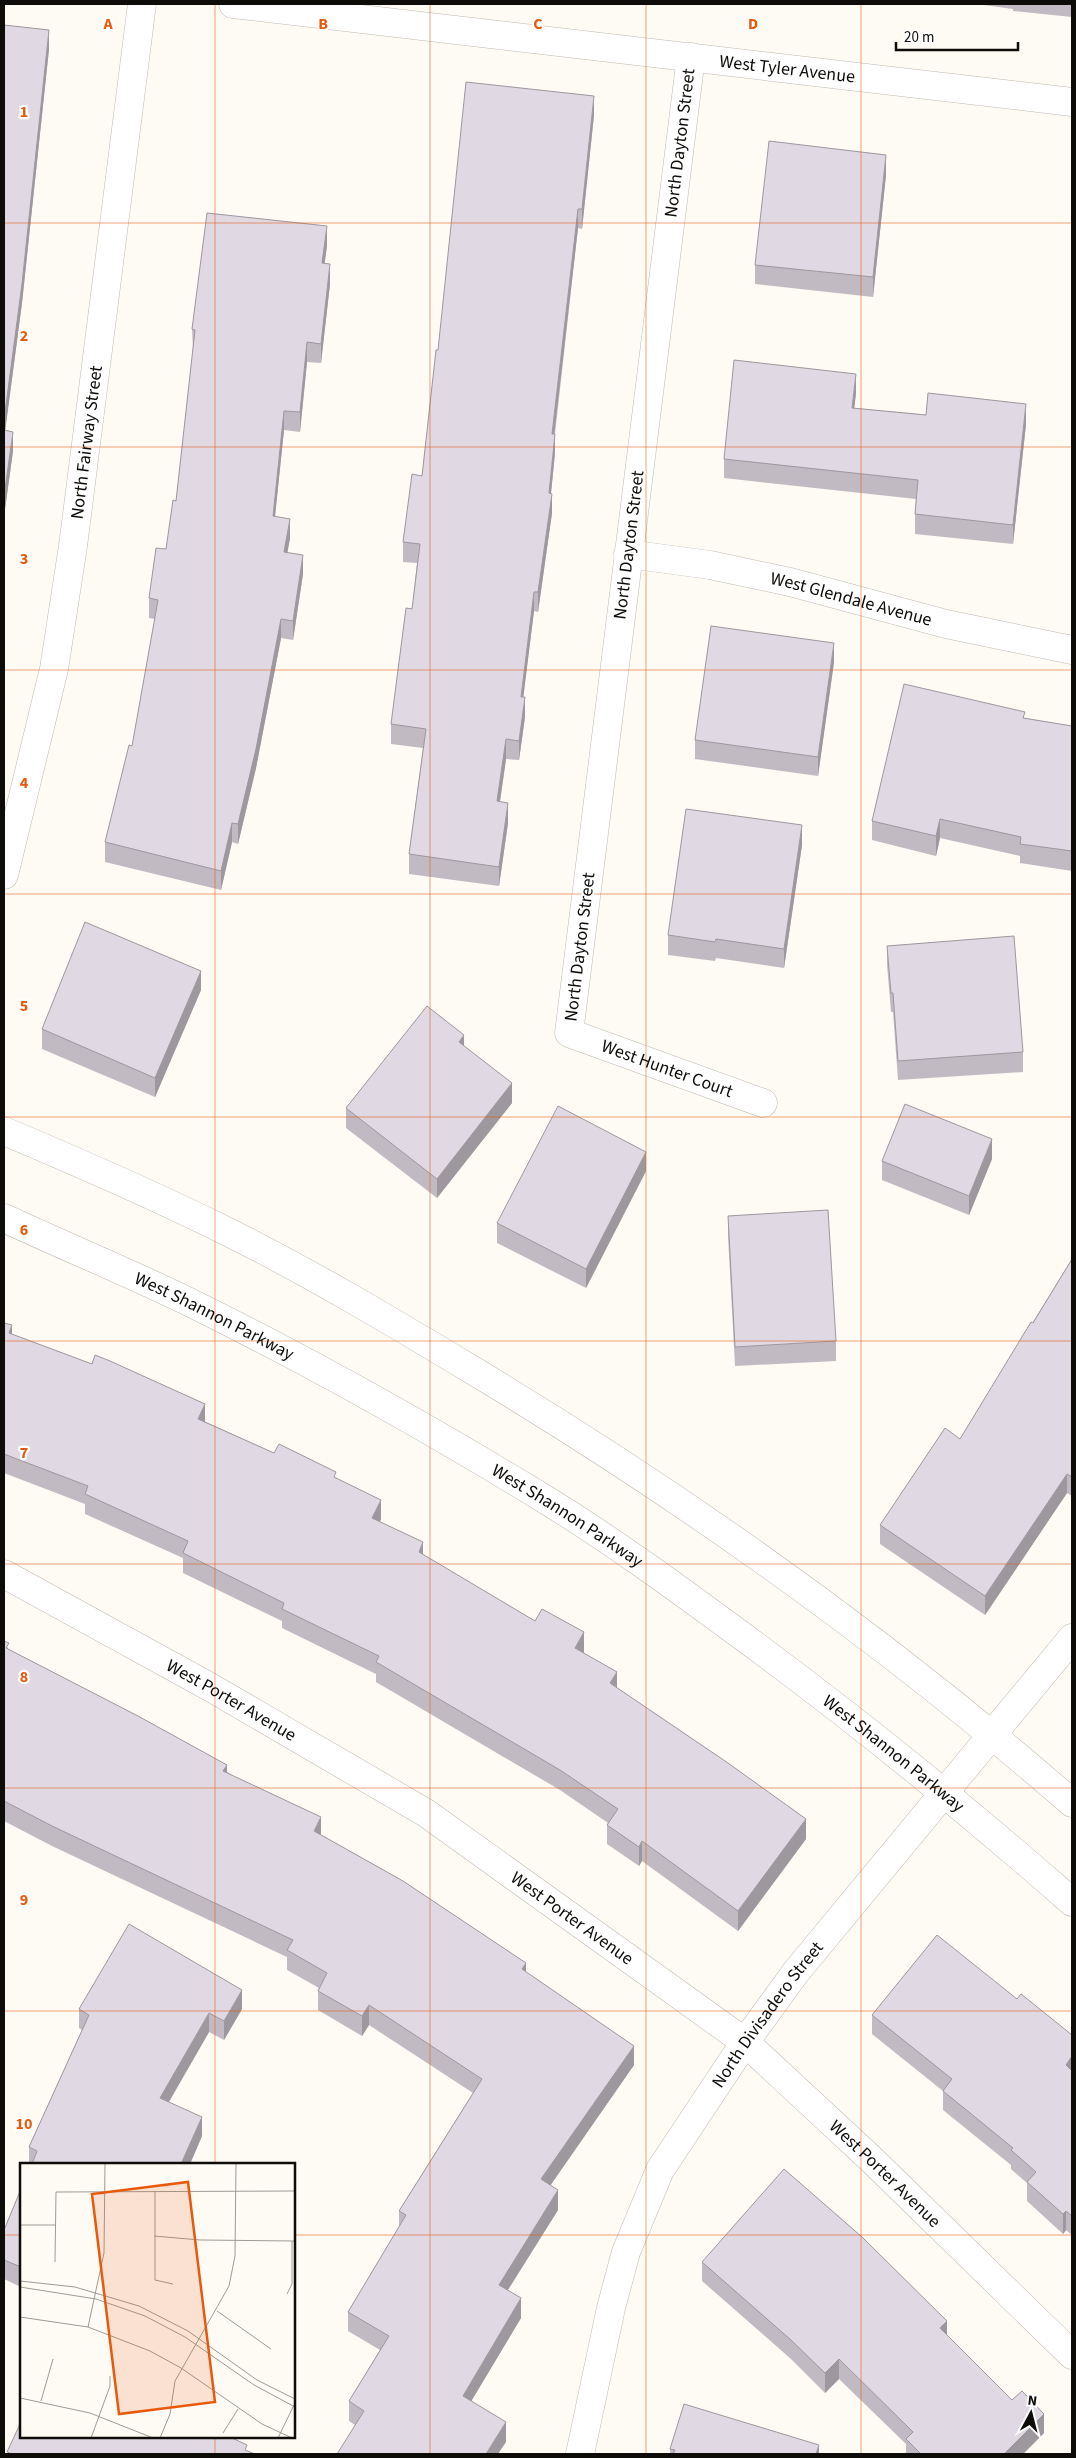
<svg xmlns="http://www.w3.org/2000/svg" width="1076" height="2458" viewBox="0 0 1076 2458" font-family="'Source Sans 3',sans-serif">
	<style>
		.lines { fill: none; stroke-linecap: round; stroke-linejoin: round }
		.minor-casing { stroke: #c0b9b0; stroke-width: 29 }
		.minor { stroke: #fff; stroke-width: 28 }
		.wall { fill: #c1bac2 }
		.shaded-wall { fill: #9d979e }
		.building { fill: #e0d8e2; stroke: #9d979e }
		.grid { fill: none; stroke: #e8590c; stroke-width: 1; stroke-opacity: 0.55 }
		.labels { text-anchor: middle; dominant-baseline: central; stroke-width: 4.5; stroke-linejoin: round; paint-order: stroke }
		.street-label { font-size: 18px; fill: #0e0c09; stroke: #fff }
		.inset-road { fill: none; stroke: #9e9b96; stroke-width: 1 }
		.view { fill: #e8590c; fill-opacity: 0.15; stroke: #e8590c; stroke-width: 2.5 }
		.inset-edge { fill: none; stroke: #0e0c09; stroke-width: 2.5 }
		.grid-label { font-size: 16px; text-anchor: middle; font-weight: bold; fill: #e8590c; stroke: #fff; stroke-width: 4.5; stroke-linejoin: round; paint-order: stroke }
	</style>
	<rect width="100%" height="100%" fill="#fefaf4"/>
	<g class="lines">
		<defs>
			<g id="minor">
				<path id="s1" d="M233,4L1072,102"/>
				<path id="s2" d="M691,57L569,1033L763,1103"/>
				<path id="s3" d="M628,554L710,565L790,582L946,624L1072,650"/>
				<path id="s4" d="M4,875L54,669L73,546L142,4"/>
				<path d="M4,1131C80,1163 156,1196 230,1233C314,1275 394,1323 474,1371C685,1498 886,1641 1072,1803"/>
				<path id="s5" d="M4,1218C64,1246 125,1271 185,1300C305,1359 423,1425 538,1495C607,1537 673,1585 738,1633C854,1718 965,1808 1072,1902"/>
				<path id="s6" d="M4,1574L210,1687L426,1813L745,2042L871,2159L1072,2355"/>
				<path id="s7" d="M580,2454L611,2308L626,2252L660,2170L745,2042L796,1972L1072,1638"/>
			</g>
		</defs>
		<!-- minor casing -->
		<use href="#minor" class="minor-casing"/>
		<!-- minor -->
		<use href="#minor" class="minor"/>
	</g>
	<!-- wall -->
	<g class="wall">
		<polygon points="976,4 1072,4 1072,17 1013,11 1013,9"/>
		<polygon points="4,25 49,49 22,303 5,430 13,451 5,509 4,509"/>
		<polygon points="594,115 582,229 578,228 555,434 555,453 551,493 552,513 538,612 534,611 523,697 525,717 519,760 506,759 500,802 508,823 499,886 409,874 409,854 423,748 391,744 391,724 412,609 417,563 403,562 403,542 422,476 438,350"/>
		<polygon points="886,175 873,297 755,284 755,265"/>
		<polygon points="327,246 324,264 330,284 321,363 307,362 300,432 284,430 275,516 290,538 287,553 303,574 293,640 281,638 256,768 238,844 232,842 221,890 105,862 105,842 132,746 155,619 149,618 149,598 166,549 176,501 193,349 192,329"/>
		<polygon points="856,393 854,408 1026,424 1013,544 915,534 915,514 916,499 724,478 724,459"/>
		<polygon points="834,662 818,776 695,759 695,740"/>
		<polygon points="1025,718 1072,726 1072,871 1020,863 1020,856 940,838 936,856 872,840 872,821"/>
		<polygon points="802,845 784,968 716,958 715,961 668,955 668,935"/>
		<polygon points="887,946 1023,1052 1023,1072 898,1080 893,1012 891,1012 887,965"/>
		<polygon points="201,990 155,1097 42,1049 42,1029"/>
		<polygon points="464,1046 512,1103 437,1198 346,1128 346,1108"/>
		<polygon points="992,1159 969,1215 882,1180 882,1161"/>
		<polygon points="646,1171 586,1288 497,1243 497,1223"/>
		<polygon points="728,1216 836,1341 836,1361 735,1366 728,1236"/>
		<polygon points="1072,1259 1072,1496 1067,1493 985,1615 880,1544 880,1525 960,1439"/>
		<polygon points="4,1323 12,1334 274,1453 336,1478 381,1519 380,1522 423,1555 584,1652 583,1653 617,1688 806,1839 738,1931 642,1861 639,1866 607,1844 607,1825 608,1823 560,1790 376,1682 376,1674 282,1628 282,1621 183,1573 183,1558 85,1514 85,1504 4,1473"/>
		<polygon points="4,1641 9,1650 227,1772 526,1972 634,2065 550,2185 558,2210 508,2290 521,2318 471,2401 506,2442 355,2425 349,2421 349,2401 380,2350 348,2331 348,2312 399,2227 399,2211 473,2093 369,2025 362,2036 318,2010 318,1991 319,1988 287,1970 287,1957 52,1846 4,1821"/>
		<polygon points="1017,1999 1072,2035 1072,2235 1066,2230 1063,2234 1027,2201 1027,2183 1011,2169 1011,2165 943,2110 943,2091 872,2034 872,2015"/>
		<polygon points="79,2009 242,2009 224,2040 209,2032 169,2102 202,2136 190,2164 29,2164 29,2147 82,2030 79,2028"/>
		<polygon points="21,2189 21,2287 4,2279 4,2230"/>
		<polygon points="702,2262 947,2335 1044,2433 1023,2454 906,2454 906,2444 839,2379 825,2393 791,2359 702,2281"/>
		<polygon points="670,2449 819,2454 670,2454"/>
	</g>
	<!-- shaded-wall -->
	<g class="shaded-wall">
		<polygon points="49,30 49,49 22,303 4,440 4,420"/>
		<polygon points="594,96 594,115 582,229 582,209"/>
		<polygon points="886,155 886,175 873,297 873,277"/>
		<polygon points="578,209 578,228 552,453 552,434"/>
		<polygon points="327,226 327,246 322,283 322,263"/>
		<polygon points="330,264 330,284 321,363 321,344"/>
		<polygon points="307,342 307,362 300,432 300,412"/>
		<polygon points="856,374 856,393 852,428 852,408"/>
		<polygon points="1026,404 1026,424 1013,544 1013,525"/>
		<polygon points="284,411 284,430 273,536 273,516"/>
		<polygon points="13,432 13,451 5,509 5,489"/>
		<polygon points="555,434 555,453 549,513 549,493"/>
		<polygon points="552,494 552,513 538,612 538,592"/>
		<polygon points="290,519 290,538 284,572 284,552"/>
		<polygon points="303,555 303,574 293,640 293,621"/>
		<polygon points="534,592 534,611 521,716 521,697"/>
		<polygon points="281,619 281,638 256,768 238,844 238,824"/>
		<polygon points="834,643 834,662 818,776 818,757"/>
		<polygon points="525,697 525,717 519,760 519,741"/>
		<polygon points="506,739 506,759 497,821 497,801"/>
		<polygon points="508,803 508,823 499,886 499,867"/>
		<polygon points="940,819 940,838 936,856 936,836"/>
		<polygon points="232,823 232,842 221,890 221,871"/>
		<polygon points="802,825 802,845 784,968 784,949"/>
		<polygon points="201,971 201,990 155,1097 155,1078"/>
		<polygon points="464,1035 464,1054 459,1042"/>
		<polygon points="512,1083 512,1103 437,1198 437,1179"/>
		<polygon points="992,1139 992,1159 969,1215 969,1196"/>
		<polygon points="646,1152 646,1171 586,1288 586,1269"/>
		<polygon points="12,1325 12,1345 9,1333"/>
		<polygon points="205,1404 205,1423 198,1419"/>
		<polygon points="1067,1474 1067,1493 985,1615 985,1596"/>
		<polygon points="381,1500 381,1519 372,1538 372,1518"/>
		<polygon points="423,1542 423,1562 419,1552"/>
		<polygon points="584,1632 584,1652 575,1668 575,1648"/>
		<polygon points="617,1672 617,1691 610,1683"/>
		<polygon points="227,1765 227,1784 223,1771"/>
		<polygon points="321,1817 321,1836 314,1831"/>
		<polygon points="806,1819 806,1839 738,1931 738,1911"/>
		<polygon points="642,1841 642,1861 639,1866 639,1847"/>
		<polygon points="526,1963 526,1983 522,1969"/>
		<polygon points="242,1990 242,2009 224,2040 224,2021"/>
		<polygon points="369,2005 369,2025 362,2036 362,2016"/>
		<polygon points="209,2013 209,2032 160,2117 160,2098"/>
		<polygon points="634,2046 634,2065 541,2199 541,2179"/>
		<polygon points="1072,2056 1072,2076 1066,2065"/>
		<polygon points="202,2117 202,2136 190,2164 181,2164"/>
		<polygon points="558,2190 558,2210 499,2304 499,2285"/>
		<polygon points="1066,2211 1066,2230 1063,2234 1063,2214"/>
		<polygon points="521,2298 521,2318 463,2415 463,2396"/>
		<polygon points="947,2321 947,2340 940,2328"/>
		<polygon points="839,2359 839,2379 825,2393 825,2373"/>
		<polygon points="1044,2414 1044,2433 1023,2454 1004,2454"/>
		<polygon points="506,2422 506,2442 498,2454 486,2454"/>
		<polygon points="819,2445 819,2454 816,2454"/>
	</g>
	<!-- building -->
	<g class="building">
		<polygon points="4,25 49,30 22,284 4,420"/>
		<polygon points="466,82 594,96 582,209 578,209 552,434 555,434 549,493 552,494 538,592 534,592 521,697 525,697 519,741 506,739 497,801 508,803 499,867 409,854 426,729 391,724 406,608 412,609 420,544 403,542 412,474 422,476 436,350 438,350"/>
		<polygon points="769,141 886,155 873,277 755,265"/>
		<polygon points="207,213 327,226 322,263 330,264 321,344 307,342 300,412 284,411 273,516 290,519 284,552 303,555 293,621 281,619 256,749 238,824 232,823 221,871 105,842 129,745 132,746 158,600 149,598 156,548 166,549 173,500 176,501 195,330 192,329"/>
		<polygon points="734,360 856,374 852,408 926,415 928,393 1026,404 1013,525 915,514 918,480 724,459"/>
		<polygon points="4,430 13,432 5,489 4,489"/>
		<polygon points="711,626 834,643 818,757 695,740"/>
		<polygon points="904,684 1025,712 1023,718 1072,726 1072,851 1020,844 1021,837 940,819 936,836 872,821"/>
		<polygon points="686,809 802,825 784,949 716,939 715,942 668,935"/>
		<polygon points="85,922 201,971 155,1078 42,1029"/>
		<polygon points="1014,936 1023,1052 898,1061 893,993 891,993 887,946"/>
		<polygon points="427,1006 464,1035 459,1042 512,1083 437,1179 346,1108"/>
		<polygon points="905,1104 992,1139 969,1196 882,1161"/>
		<polygon points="558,1106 646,1152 586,1269 497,1223"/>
		<polygon points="828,1210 836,1341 735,1347 728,1216"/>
		<polygon points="1072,1259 1072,1477 1067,1474 985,1596 880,1525 945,1428 960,1439 1031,1322 1033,1323"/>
		<polygon points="4,1323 12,1325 9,1333 92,1364 95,1355 110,1361 205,1404 198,1419 274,1453 279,1444 336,1472 334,1477 381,1500 372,1518 423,1542 419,1552 535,1621 542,1609 584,1632 575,1648 617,1672 610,1683 728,1763 806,1819 738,1911 642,1841 639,1847 607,1825 618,1809 560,1770 376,1662 379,1656 282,1609 284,1603 183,1553 188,1541 85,1494 88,1486 4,1454"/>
		<polygon points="4,1641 9,1643 6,1648 138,1716 227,1765 223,1771 321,1817 314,1831 403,1881 526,1963 522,1969 634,2046 541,2179 558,2190 499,2285 521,2298 463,2396 506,2422 486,2454 337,2454 364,2411 349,2401 389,2336 348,2312 406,2215 399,2211 482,2079 369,2005 362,2016 318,1991 327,1973 287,1950 293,1940 52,1826 4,1801"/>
		<polygon points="129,1924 242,1990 224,2021 209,2013 160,2098 202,2117 181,2164 32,2164 37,2151 29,2147 89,2015 79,2009"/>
		<polygon points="937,1935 1017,1999 1021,1994 1072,2035 1072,2056 1066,2065 1072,2071 1072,2216 1066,2211 1063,2214 1027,2182 1036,2172 1011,2150 1013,2148 943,2091 952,2079 872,2015"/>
		<polygon points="784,2169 862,2237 947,2321 940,2328 1012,2400 1022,2391 1044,2414 1004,2454 921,2454 906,2439 913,2432 839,2359 825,2373 791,2340 702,2262"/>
		<polygon points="21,2189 21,2267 4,2260 4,2230"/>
		<polygon points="684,2404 819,2445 816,2454 673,2454 675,2450 670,2449"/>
		<polygon points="21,2422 21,2437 230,2437 247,2445 245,2450 255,2454 12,2454 7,2452"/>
	</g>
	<!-- grid -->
	<path class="grid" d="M215,4V2164M430,4V2454M646,4V2454M861,4V2454M4,223H1072M4,447H1072M4,670H1072M4,894H1072M4,1117H1072M4,1341H1072M4,1564H1072M4,1788H1072M4,2011H1072M4,2235H21M294,2235H1072M215,2437V2454"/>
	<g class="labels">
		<!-- street labels -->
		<g class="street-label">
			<text stroke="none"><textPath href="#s1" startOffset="558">West Tyler Avenue</textPath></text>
			<text transform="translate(680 143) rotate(-83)">North Dayton Street</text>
			<text stroke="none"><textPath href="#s4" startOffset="441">North Fairway Street</textPath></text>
			<text transform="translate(629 545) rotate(-83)">North Dayton Street</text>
			<text stroke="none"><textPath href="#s3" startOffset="228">West Glendale Avenue</textPath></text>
			<text transform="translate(580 947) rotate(-83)">North Dayton Street</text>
			<text stroke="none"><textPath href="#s2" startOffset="1088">West Hunter Court</textPath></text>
			<text stroke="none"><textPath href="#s5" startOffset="232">West Shannon Parkway</textPath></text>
			<text stroke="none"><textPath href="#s5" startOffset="638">West Shannon Parkway</textPath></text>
			<text stroke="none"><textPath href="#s6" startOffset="260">West Porter Avenue</textPath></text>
			<text stroke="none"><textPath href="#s5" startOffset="1042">West Shannon Parkway</textPath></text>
			<text stroke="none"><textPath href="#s6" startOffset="665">West Porter Avenue</textPath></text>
			<text stroke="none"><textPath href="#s7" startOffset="485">North Divisadero Street</textPath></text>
			<text stroke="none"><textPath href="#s6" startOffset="1070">West Porter Avenue</textPath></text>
		</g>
	</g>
	<!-- overview -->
	<g transform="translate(20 2163)">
		<rect width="275" height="275" fill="#fefaf4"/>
		<path class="inset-road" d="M135,28V117L153,121M0,62H36M134,73L180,77L275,78M35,99L36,29L275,28M0,118L55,124L119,143L168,168L237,217L275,236M0,124L76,136L125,153L165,174L234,222L275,244M267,131L272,121V78M197,148L251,186M0,154L68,164L130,188L161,205L242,261L272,275M68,164L84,90L85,0M0,235L70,250L133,275M21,238L33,196M203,270L218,246M71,275L90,223V213M140,275L150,251L155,218L209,123L215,93L216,0M258,275L274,242"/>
		<path class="view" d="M168,19L195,239L99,251L72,31Z"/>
		<rect width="275" height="275" class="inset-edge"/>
	</g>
	<g class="grid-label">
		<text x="108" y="29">A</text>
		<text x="323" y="29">B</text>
		<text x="538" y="29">C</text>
		<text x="753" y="29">D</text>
		<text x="24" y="117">1</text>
		<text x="24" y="341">2</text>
		<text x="24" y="564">3</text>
		<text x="24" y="788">4</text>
		<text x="24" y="1011">5</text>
		<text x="24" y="1235">6</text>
		<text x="24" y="1458">7</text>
		<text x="24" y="1682">8</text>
		<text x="24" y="1905">9</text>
		<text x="24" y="2129">10</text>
	</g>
	<!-- border -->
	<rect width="1076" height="2458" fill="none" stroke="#0e0c09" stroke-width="10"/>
	<!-- north arrow -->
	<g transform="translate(1031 2413) rotate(7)" stroke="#ffffff" stroke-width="4" paint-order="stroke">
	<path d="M0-4L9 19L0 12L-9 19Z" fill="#0e0c09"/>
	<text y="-8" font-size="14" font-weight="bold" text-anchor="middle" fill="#0e0c09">N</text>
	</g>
	<!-- scale -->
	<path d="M896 42v8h122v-8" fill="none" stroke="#0e0c09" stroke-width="2.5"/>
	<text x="904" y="42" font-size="15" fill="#0e0c09" stroke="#ffffff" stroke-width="4" paint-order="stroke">20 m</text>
</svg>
